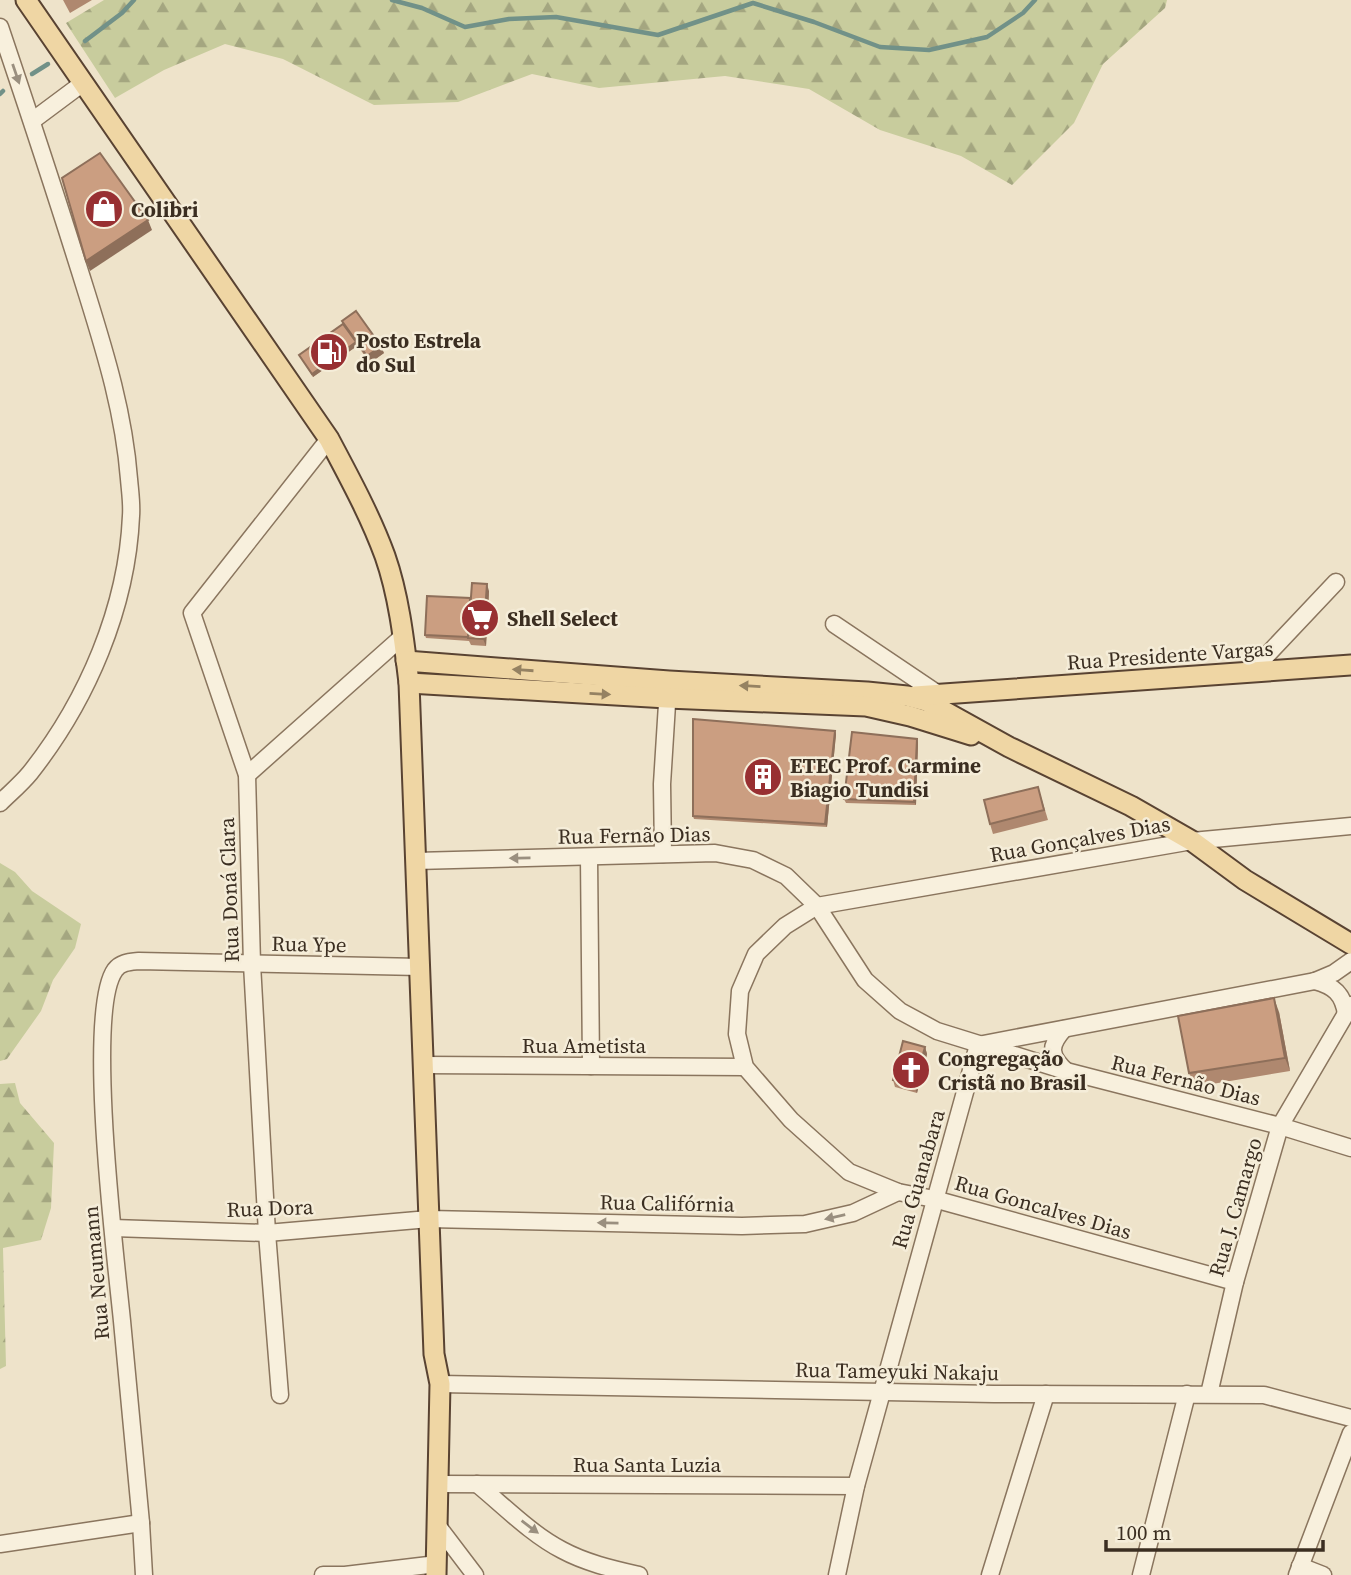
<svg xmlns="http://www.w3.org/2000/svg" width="1351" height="1575" viewBox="0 0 1351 1575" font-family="'Source Serif 4',serif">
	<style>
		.forest { fill: url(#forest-firs) }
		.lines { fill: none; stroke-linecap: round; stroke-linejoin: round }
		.stream { stroke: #719188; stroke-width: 4.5 }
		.minor-casing { stroke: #8a755e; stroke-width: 19 }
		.major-casing { stroke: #594332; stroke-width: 23 }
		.minor { stroke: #f8f0dd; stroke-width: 16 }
		.major { stroke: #efd6a4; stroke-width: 19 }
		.wall { fill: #af886f }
		.shaded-wall { fill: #8e6f5a }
		.building { fill: #cb9e81; stroke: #8e6f5a; stroke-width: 2 }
		.oneway { fill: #9a8f7f }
		.oneway2 { fill: #958262 }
		.labels { text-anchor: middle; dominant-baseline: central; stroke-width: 5; stroke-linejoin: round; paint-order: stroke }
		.poi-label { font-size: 21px; font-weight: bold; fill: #3b2e21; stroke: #f5edd9; text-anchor: start }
		.street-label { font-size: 21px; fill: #3b2e21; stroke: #f5edd9 }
	</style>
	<defs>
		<pattern id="forest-firs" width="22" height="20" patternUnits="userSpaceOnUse" patternTransform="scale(1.75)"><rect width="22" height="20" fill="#c8cc9d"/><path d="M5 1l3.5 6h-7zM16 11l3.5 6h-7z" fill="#a4a680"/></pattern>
	</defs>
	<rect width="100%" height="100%" fill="#eee3ca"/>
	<!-- forest -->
	<g class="forest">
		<polygon points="104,0 1167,0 1165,8 1103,64 1074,123 1012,185 961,156 880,130 809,89 725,76 599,88 532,74 458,102 374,105 283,59 225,44 164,70 115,98 66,23"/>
		<polygon points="0,863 15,872 32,891 81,924 75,948 53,980 41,1011 7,1059 0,1061"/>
		<polygon points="15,1083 20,1103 54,1143 51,1208 41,1240 3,1248 6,1366 0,1369 0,1084"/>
	</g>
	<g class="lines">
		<!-- stream -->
		<g class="stream">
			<polyline points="392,0 422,8 465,27 509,19 556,17 658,35 753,3 814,22 880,47 929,50 987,37 1023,13 1035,0"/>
			<polyline points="85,41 122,13 134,0"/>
			<polyline points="32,74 48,64"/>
			<polyline points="0,94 3,91"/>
		</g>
		<defs>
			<g id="minor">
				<path d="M0,27C30,116 59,204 87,294C106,355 124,414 129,479C130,491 132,504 131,516C127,608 87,701 30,773C21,784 10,793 0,803"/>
				<polyline points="32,121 83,83"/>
				<polyline points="834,624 938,694"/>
				<polyline points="1251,672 1336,582"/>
				<polyline points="247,775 402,637"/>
				<polyline points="663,854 662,784 668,688"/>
				<polyline points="589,857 591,1066"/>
				<polyline points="416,861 715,853 753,860 786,876 817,906 865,980 900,1011 937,1031 1066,1071 1280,1126 1351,1148"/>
				<path d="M1315,981C1334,986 1343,994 1346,1014"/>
				<path d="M1064,1029C1049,1046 1049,1055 1066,1071"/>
				<polyline points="423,1065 745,1067"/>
				<polyline points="113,1228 267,1233 429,1219 742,1226 805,1224 853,1213 898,1192"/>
				<polyline points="1235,1282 934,1199 898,1192 849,1172 791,1120 745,1067 737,1034 740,991 756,954 785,926 817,906 1192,841 1351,826"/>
				<polyline points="440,1384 994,1394 1264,1395 1351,1418"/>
				<polyline points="1209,1394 1235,1282 1280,1126 1351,1005"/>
				<polyline points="280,1395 267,1233 252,964 247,775 192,613 329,439"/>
				<polyline points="438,1484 856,1486"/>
				<path d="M477,1484C504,1506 531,1534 562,1550C586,1563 613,1569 639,1575"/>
				<polyline points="437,1525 475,1575"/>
				<polyline points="0,1544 141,1523"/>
				<polyline points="1300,1566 1323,1575"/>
				<path d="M144,1575L141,1523C135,1455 128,1388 122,1321C116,1260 85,1012 115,970C121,962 130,962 139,961L420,967"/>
				<polyline points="323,1575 345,1575 437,1564"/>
				<polyline points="837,1575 856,1486 978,1045 1315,981 1334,973 1351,961"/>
				<polyline points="990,1575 1046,1394"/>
				<polyline points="1141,1575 1187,1394"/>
				<polyline points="1297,1575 1351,1433"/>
			</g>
			<g id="major">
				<path d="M26,0L329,439C349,477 370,515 385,556C399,596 404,641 409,683L434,1354L440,1384L436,1575"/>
				<polyline points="406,661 669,681 867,692 907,696 926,701 1009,747 1131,806 1192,841 1245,880 1351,944"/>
				<polyline points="409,683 667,698 866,706 910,716 971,735"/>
				<polyline points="915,696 1351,665"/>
			</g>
		</defs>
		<!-- minor casing -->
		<use href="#minor" class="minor-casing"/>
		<!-- major casing -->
		<use href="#major" class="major-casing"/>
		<!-- minor -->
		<use href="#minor" class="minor"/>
		<!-- major -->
		<use href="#major" class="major"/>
	</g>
	<!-- wall -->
	<g class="wall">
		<polygon points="63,0 92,0 70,13"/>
		<polygon points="342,321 384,353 370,363 357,345 357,346 313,377 299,355 343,324"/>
		<polygon points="489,591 486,646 471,645 469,641 426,638 425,635 470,598"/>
		<polygon points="835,731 836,734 827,827 694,819 693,816"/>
		<polygon points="918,742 916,805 846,803 844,799"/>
		<polygon points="1038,787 1048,820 993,834 990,824"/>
		<polygon points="1279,1012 1290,1071 1194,1087 1189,1073"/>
		<polygon points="925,1047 927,1054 917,1093 895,1087 893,1080"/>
	</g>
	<!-- shaded-wall -->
	<g class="shaded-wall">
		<polygon points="148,220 152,230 90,271 86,261"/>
		<polygon points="356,342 357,346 313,377 312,374"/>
		<polygon points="381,346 384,353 370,363 367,356"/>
		<polygon points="487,584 489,591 486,646 483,639"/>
		<polygon points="835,731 836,734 827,827 825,824"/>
		<polygon points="917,739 918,742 916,805 914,802"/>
		<polygon points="1274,998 1279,1012 1290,1071 1285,1058"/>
		<polygon points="925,1047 927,1054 917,1093 914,1086"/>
	</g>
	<!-- building -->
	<g class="building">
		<polygon points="100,153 148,220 86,261 62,178"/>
		<polygon points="356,311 381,346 367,356 342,321"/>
		<polygon points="343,324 356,342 312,374 299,355"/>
		<polygon points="472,583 487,584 483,639 468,638"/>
		<polygon points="427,596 470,598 468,637 425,635"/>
		<polygon points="693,719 835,731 825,824 693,816"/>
		<polygon points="852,732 917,739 914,802 844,799"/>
		<polygon points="1038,787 1044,810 990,824 984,800"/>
		<polygon points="1274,998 1285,1058 1189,1073 1178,1016"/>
		<polygon points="903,1041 925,1047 914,1086 893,1080"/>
	</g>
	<!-- one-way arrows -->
	<defs><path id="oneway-solid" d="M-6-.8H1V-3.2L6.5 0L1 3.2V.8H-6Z" transform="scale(1.75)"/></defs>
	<g class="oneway">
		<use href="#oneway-solid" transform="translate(16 74) rotate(71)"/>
		<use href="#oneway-solid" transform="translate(520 858) rotate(179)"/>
		<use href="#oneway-solid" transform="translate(835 1217) rotate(167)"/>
		<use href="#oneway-solid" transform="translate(608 1223) rotate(-179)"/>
		<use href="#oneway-solid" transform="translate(530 1527) rotate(37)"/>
	</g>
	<g class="oneway2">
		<use href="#oneway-solid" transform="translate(523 670) rotate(-176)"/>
		<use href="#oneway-solid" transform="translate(750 686) rotate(-177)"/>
		<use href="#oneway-solid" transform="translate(600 694) rotate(3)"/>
	</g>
	<!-- icons -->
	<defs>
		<symbol id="shop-disc" viewBox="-11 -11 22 22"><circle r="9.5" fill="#983032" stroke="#f5edd9"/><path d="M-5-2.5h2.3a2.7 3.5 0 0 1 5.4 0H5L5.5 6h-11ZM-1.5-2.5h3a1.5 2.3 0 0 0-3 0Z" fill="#fff"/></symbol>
		<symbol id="fuel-disc" viewBox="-11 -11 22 22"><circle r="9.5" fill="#983032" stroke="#f5edd9"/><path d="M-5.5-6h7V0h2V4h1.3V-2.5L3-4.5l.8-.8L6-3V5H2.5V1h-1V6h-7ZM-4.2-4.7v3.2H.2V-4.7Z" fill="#fff"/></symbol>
		<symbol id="supermarket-disc" viewBox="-11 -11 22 22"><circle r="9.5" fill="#983032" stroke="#f5edd9"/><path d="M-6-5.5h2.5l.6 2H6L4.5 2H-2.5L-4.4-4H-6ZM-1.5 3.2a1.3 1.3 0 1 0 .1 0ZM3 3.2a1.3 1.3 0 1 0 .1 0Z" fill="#fff"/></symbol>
		<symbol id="building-disc" viewBox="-11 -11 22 22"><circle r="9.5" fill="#983032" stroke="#f5edd9"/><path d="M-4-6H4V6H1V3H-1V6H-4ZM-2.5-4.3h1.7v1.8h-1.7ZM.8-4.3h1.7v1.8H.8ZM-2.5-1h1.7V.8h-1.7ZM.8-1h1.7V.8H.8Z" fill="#fff"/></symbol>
		<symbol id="church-disc" viewBox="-11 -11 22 22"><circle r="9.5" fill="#983032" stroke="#f5edd9"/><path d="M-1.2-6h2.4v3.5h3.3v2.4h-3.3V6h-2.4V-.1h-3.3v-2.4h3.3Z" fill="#fff"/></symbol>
	</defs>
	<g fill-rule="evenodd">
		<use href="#shop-disc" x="82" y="187" width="44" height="44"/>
		<use href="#fuel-disc" x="307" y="330" width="44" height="44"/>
		<use href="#supermarket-disc" x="458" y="596" width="44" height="44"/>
		<use href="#building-disc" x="741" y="755" width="44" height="44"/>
		<use href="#church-disc" x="889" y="1048" width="44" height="44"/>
	</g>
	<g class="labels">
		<!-- poi labels -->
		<g class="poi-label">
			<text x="131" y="209">Colibri</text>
			<text x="356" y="340">Posto Estrela<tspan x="356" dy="24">do Sul</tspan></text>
			<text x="507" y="618">Shell Select</text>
			<text x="790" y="765">ETEC Prof. Carmine<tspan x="790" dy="24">Biagio Tundisi</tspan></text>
			<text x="938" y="1058">Congregação<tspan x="938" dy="24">Cristã no Brasil</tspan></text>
		</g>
		<!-- street labels -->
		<g class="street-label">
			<text transform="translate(1170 655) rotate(-4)">Rua Presidente Vargas</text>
			<text transform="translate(634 835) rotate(-1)">Rua Fernão Dias</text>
			<text transform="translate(1080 839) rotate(-10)">Rua Gonçalves Dias</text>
			<text transform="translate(229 890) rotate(-92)">Rua Doná Clara</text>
			<text transform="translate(309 944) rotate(1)">Rua Ype</text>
			<text x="584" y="1045">Rua Ametista</text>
			<text transform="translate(1186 1080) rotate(14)">Rua Fernão Dias</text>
			<text transform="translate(918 1179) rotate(-74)">Rua Guanabara</text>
			<text transform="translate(667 1203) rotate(1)">Rua Califórnia</text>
			<text transform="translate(1043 1207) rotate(16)">Rua Goncalves Dias</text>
			<text transform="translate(1235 1207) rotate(-74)">Rua J. Camargo</text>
			<text transform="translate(270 1208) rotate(-2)">Rua Dora</text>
			<text transform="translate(96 1273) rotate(-95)">Rua Neumann</text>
			<text transform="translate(897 1371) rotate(1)">Rua Tameyuki Nakaju</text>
			<text x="647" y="1464">Rua Santa Luzia</text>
		</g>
	</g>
	<!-- scale -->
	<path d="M1106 1540v10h217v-10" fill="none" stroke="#3b2e21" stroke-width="3.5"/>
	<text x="1116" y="1540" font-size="21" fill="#3b2e21" stroke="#f5edd9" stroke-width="5" paint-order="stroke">100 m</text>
</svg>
